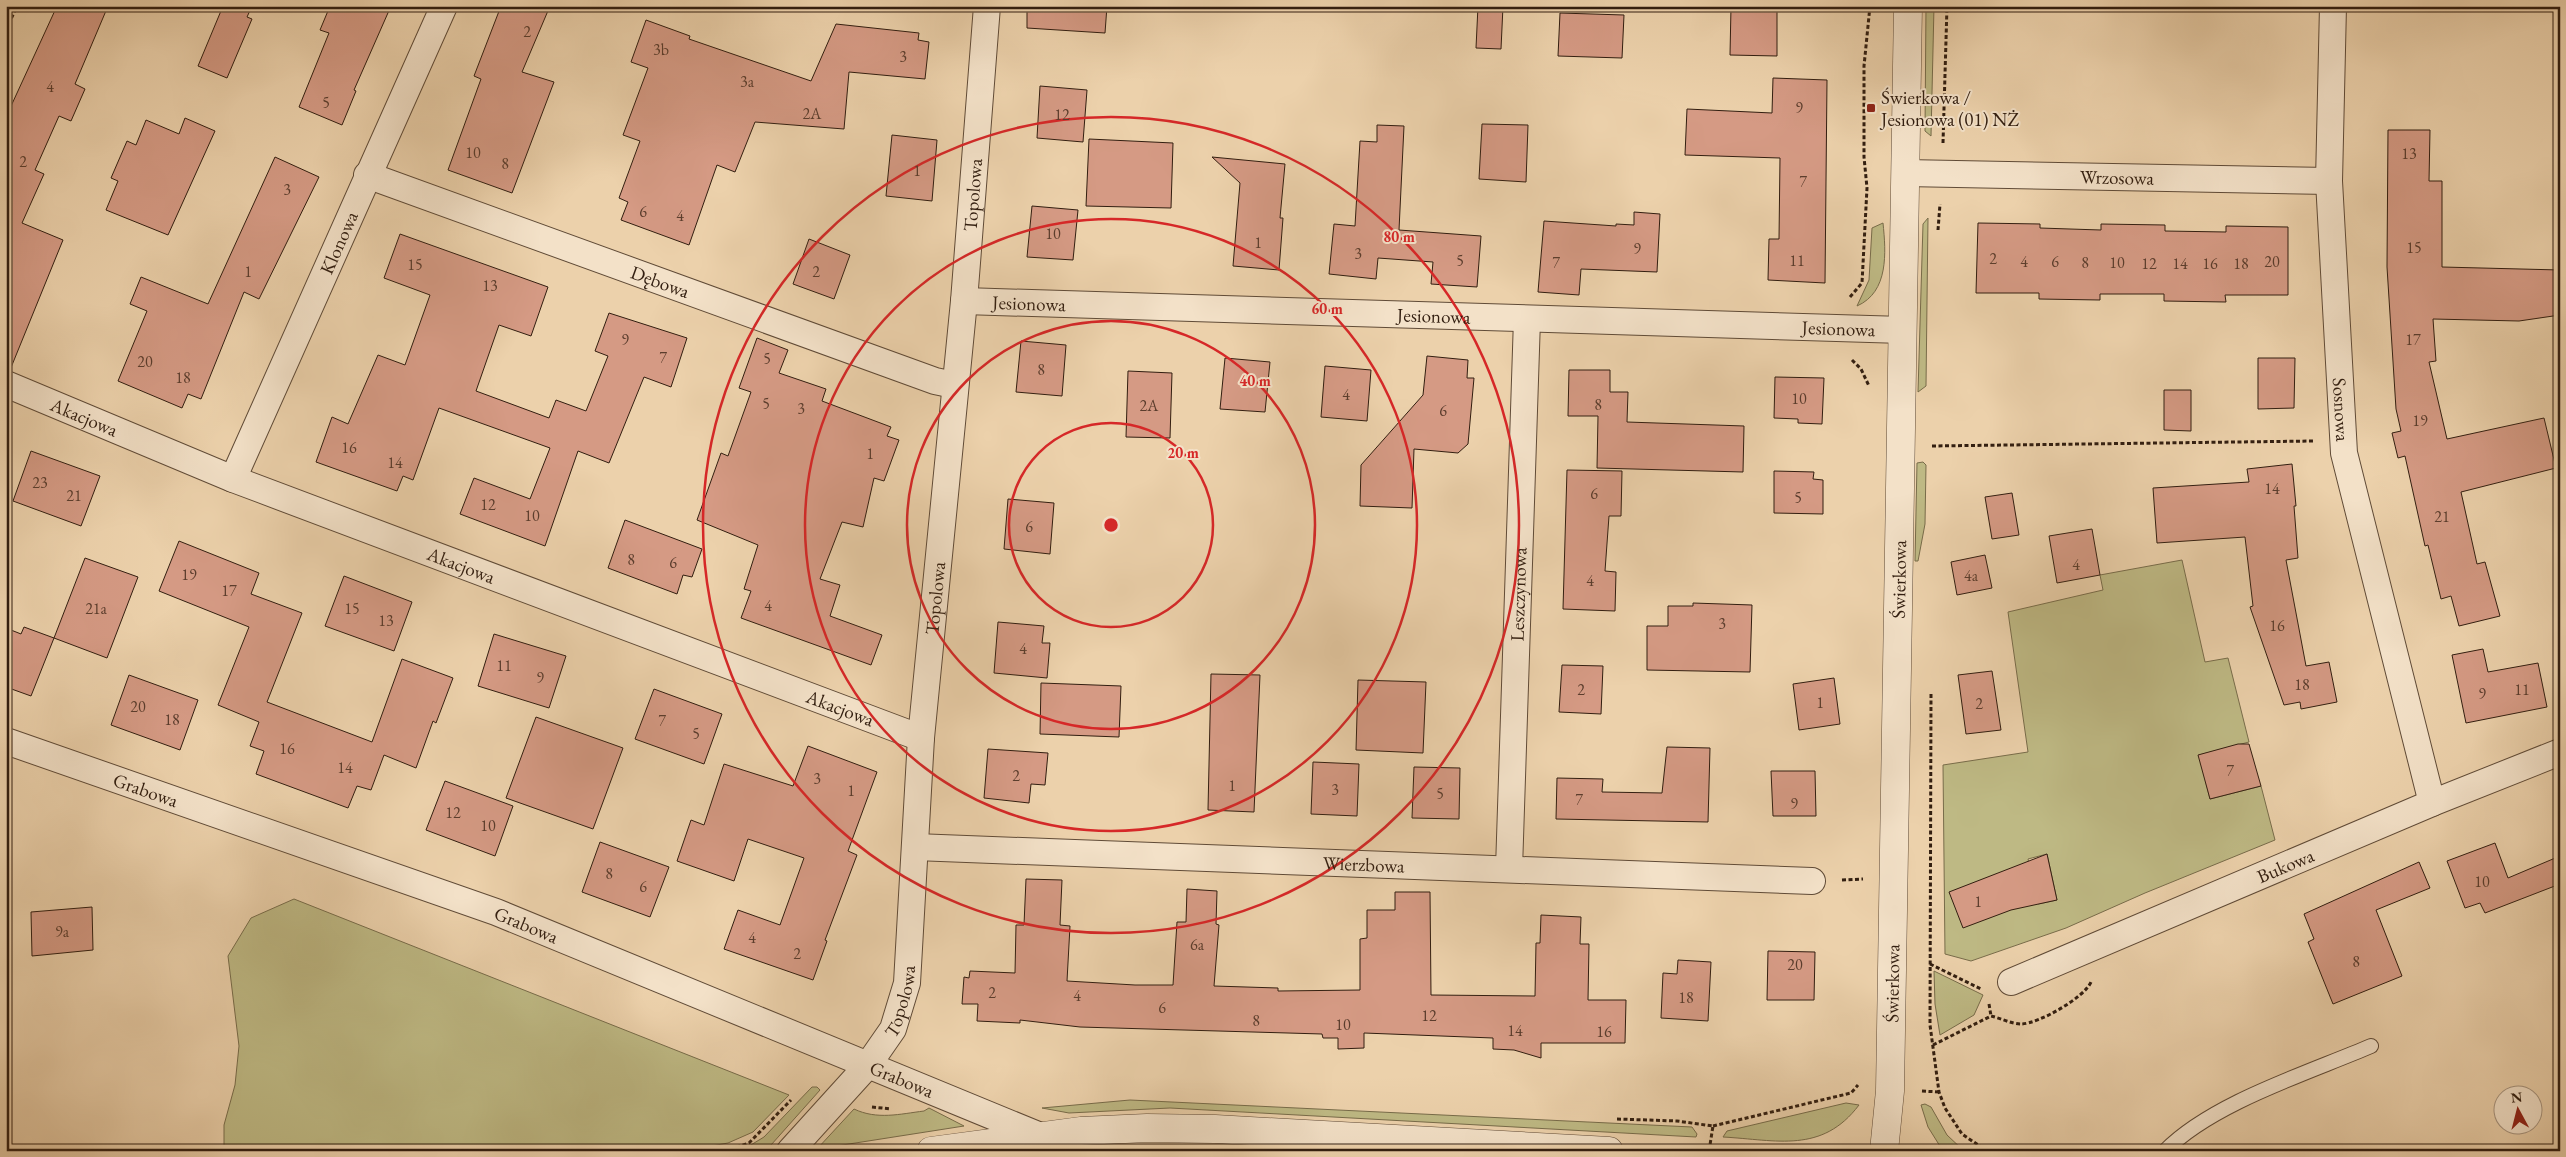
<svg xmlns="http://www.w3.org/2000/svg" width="2566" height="1157" viewBox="0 0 2566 1157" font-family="'EB Garamond',serif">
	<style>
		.green { fill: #beb984; stroke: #786c4a; fill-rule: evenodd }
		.building { fill: #d59a84; stroke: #321e10 }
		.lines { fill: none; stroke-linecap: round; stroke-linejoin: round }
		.service-casing { stroke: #604b37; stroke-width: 16 }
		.minor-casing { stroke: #604b37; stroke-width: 28 }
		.tertiary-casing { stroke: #604b37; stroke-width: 29 }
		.path { stroke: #321e10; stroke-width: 3; stroke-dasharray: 4 2.5; stroke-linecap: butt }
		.service { stroke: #f3e1c8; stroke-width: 14 }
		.minor { stroke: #f3e1c8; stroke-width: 26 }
		.tertiary { stroke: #f3e1c8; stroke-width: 28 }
		.ring { fill: none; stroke: #d62828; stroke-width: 2.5 }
		.poi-dot { fill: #8f2418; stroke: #f3e1c8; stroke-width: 2 }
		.labels { text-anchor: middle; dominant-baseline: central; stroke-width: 4; stroke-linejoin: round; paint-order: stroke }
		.number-label { font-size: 16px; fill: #5b3d2d }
		.poi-label { font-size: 19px; fill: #321e10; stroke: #f3e1c8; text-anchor: start }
		.street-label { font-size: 19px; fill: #321e10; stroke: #f3e1c8 }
		.centre { fill: #d62828; stroke: #f3e1c8; stroke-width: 2.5 }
		.ring-label { font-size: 15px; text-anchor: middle; font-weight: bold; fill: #d62828; stroke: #f3e1c8; stroke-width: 4; stroke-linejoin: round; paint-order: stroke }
	</style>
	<rect width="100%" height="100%" fill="#ecd1ab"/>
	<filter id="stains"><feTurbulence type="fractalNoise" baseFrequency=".004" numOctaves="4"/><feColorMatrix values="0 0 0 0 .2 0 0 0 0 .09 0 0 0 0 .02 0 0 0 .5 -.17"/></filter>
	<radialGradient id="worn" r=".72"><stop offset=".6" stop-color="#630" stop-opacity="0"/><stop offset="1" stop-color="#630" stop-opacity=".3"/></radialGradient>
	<!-- green -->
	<g class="green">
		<polygon points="1926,6 1934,6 1931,136 1925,131"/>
		<polygon points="1928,218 1926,386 1918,392 1923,224"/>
		<path d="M1883,223C1886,252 1889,292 1857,306L1869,280L1872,228Z"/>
		<polygon points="1923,462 1926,465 1925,524 1918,561 1915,561 1917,463"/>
		<path d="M2182,560L2205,662L2228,658L2249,742L2199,755L2210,799L2261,786L2275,840L2145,893L2066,928L1971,961L1945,954L1943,765L2028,752L2008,612L2103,590L2100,575ZM2047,854L2057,900L2038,904L2028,859Z"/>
		<polygon points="294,899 789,1095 753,1132 728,1143 684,1151 224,1151 224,1125 235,1085 239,1046 228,956 251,918"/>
		<polygon points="1934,971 1983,995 1974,1015 1940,1035 1935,1004"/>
		<polygon points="812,1087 817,1087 820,1090 771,1145 762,1151 741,1151 764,1137"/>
		<polygon points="1130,1100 1692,1127 1697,1134 1696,1137 1170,1108 1069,1113 1042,1108"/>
		<path d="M1846,1103L1859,1105C1822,1154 1777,1140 1723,1137L1727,1131Z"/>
		<polygon points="1925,1104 1931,1107 1947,1135 1964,1151 1943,1151 1928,1127 1921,1105"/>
		<path d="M929,1108L964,1126L817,1149L854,1109C877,1120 900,1114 924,1111Z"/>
	</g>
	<!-- building -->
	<g class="building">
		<polygon points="57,6 108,6 75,84 85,89 71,121 59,116 35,170 44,174 22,223 63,240 10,370 6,369 6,117"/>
		<polygon points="223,6 252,6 247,17 252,19 227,78 198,66"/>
		<polygon points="330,6 391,6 354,90 356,91 342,125 299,107 329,33 320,30"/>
		<polygon points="501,6 550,6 522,72 554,82 512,193 448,170 481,79 474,76"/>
		<polygon points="1027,6 1107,6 1105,33 1027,28"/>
		<polygon points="1478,6 1503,6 1501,49 1476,48"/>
		<polygon points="1731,7 1777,8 1777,56 1730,55"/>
		<polygon points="1560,13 1624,15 1622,58 1558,56"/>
		<polygon points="646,20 690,36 689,39 811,81 836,24 919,33 918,40 929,42 925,79 849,72 844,129 755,122 735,172 717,165 689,245 621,220 628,202 619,198 640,141 623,135 648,68 631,62"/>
		<polygon points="1773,78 1827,80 1825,283 1768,280 1769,239 1779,239 1780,158 1685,155 1687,109 1772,113"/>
		<polygon points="1040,86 1087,90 1083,142 1037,138"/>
		<polygon points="185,118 215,131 168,235 106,210 118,181 111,178 127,141 136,145 146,120 179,134"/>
		<polygon points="1482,124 1528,125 1526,182 1479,179"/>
		<polygon points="1377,125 1404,126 1399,230 1481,236 1477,287 1431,284 1433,262 1378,258 1376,279 1329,274 1334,224 1355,226 1360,141 1377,142"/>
		<polygon points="2388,130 2430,130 2429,181 2442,181 2442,267 2560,270 2560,315 2519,321 2433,319 2436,361 2429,362 2447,439 2544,418 2556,468 2461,492 2477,564 2485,562 2500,616 2459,626 2451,596 2441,599 2428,545 2425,546 2405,456 2398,458 2392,433 2401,431 2396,409 2387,267"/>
		<polygon points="892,135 937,140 932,201 886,196"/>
		<polygon points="1089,139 1173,143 1171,208 1086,206"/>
		<polygon points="275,157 319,177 259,299 244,292 201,399 188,394 182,408 118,381 147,311 130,304 141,277 208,304"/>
		<polygon points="1212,157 1285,164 1280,218 1283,218 1279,270 1233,266 1240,183"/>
		<polygon points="1032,206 1078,210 1073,260 1027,257"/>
		<polygon points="1634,212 1660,214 1657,272 1581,269 1579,295 1538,292 1544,221 1616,226 1616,224 1634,225"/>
		<polygon points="1978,223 2040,224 2040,228 2070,229 2101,230 2101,224 2165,225 2165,231 2226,232 2226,226 2288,227 2288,295 2225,295 2226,302 2164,301 2164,294 2100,294 2100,300 2039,299 2039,293 1976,293"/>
		<polygon points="400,234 548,287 531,336 499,325 476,391 549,418 556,400 586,411 608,356 595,351 609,313 687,338 671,387 644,377 609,463 578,451 545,546 460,514 474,478 530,499 550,448 439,408 413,480 403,476 397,491 316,462 332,417 348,424 378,355 405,365 430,295 384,278"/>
		<polygon points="809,239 850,255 834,299 793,284"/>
		<polygon points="757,338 788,350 779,373 826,389 822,401 891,427 887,436 899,440 884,481 874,478 863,527 842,522 820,579 840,585 830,616 882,635 871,665 741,618 751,591 744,589 758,545 697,520 721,453 728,456 751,392 739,388"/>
		<polygon points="1021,341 1066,345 1062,396 1016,392"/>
		<polygon points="1427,356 1468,360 1467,378 1474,378 1468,444 1458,453 1414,449 1412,508 1360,506 1361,465 1423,395"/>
		<polygon points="1225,358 1270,362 1265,412 1220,409"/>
		<polygon points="2258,358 2295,358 2294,408 2258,409"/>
		<polygon points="1325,366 1371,370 1367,421 1321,417"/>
		<polygon points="1569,370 1610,370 1610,392 1628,392 1627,422 1744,426 1743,472 1597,468 1598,416 1568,416"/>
		<polygon points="1128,371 1172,373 1170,438 1126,437"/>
		<polygon points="1775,377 1824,378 1822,424 1798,423 1798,419 1774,418"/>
		<polygon points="2164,390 2191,390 2191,431 2164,430"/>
		<polygon points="31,451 100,476 81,526 13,501"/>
		<polygon points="2292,464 2296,506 2294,506 2298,558 2286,560 2306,666 2329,662 2337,702 2301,709 2300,702 2284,705 2250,607 2253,606 2245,537 2157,543 2153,488 2249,482 2247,469"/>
		<polygon points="1567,470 1622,471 1621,516 1609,516 1605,571 1616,572 1615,611 1563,609"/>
		<polygon points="1774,471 1814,472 1813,479 1823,480 1823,514 1774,513"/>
		<polygon points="2012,493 2019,535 1992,539 1985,497"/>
		<polygon points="1008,499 1054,503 1050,554 1004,549"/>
		<polygon points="625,520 702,549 692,577 683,575 677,594 608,568"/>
		<polygon points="2092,529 2100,575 2057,583 2049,536"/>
		<polygon points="179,541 259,573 251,594 302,613 267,702 372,742 402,659 453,678 436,723 433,721 416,768 384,755 371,790 357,786 348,808 256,774 264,751 250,746 259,722 218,705 249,627 159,591"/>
		<polygon points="1985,555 1992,588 1957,595 1951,562"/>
		<polygon points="85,558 138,577 107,658 54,638"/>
		<polygon points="344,576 412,602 394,651 325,626"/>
		<polygon points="1693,603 1752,605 1750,672 1647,670 1647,626 1668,626 1668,606 1693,606"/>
		<polygon points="998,622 1044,626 1042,643 1050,643 1047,678 994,673"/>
		<polygon points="24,627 54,638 31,696 6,687 6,628 21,634"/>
		<polygon points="494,634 566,656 549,708 478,686"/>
		<polygon points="2483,649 2488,672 2538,663 2547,707 2466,723 2452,655"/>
		<polygon points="1562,665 1603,666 1601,714 1559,712"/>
		<polygon points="1992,671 2001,730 1966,734 1958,675"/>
		<polygon points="1211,674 1260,675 1254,812 1208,810"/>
		<polygon points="129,675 198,700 180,750 111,725"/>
		<polygon points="1834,678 1840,724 1799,730 1793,684"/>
		<polygon points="1358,680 1426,682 1423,753 1356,750"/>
		<polygon points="1041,683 1121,686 1119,737 1040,734"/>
		<polygon points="654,689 722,714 704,764 635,739"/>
		<polygon points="536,717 623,748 593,829 506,798"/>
		<polygon points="2238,744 2249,744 2261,786 2210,799 2198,755"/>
		<polygon points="808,746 877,772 848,851 857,855 825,940 827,941 813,980 724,949 738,910 780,925 804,858 748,839 734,881 677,861 691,820 704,825 724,764 793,786"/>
		<polygon points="1667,747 1710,748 1708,822 1556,819 1557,778 1603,779 1602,792 1662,793"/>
		<polygon points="988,749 1048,753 1045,785 1031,784 1029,803 984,798"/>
		<polygon points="1313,762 1359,764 1357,816 1311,814"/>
		<polygon points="1414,767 1460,768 1459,819 1412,818"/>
		<polygon points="1771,771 1815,771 1816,816 1773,816"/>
		<polygon points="445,781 513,806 495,856 426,830"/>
		<polygon points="600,842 669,867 650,917 582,892"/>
		<polygon points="2495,843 2508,878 2560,856 2560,884 2485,913 2480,903 2465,908 2447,861"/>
		<polygon points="2047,854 2057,900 2011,910 1963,928 1949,892"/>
		<polygon points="2419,862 2430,888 2376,910 2402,976 2333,1004 2308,942 2314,939 2304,914"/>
		<polygon points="1026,879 1062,880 1060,925 1070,926 1067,981 1135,985 1173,985 1177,922 1186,922 1187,889 1217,891 1216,924 1219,925 1214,986 1278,988 1278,991 1360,990 1360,939 1367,938 1367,910 1395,910 1395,892 1430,892 1431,995 1535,996 1536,943 1540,943 1541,915 1581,917 1580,944 1589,944 1588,1000 1626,1000 1625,1043 1541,1043 1541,1058 1514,1050 1493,1049 1493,1038 1364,1033 1364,1048 1338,1049 1338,1038 1323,1038 1322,1034 1080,1027 1020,1020 1020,1023 977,1021 978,1004 962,1004 964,977 969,978 970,971 1015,973 1016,925 1024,925"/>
		<polygon points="92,907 93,950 32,956 31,912"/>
		<polygon points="1768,951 1815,952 1814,1000 1767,1000"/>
		<polygon points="1678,960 1711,962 1708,1021 1661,1018 1663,973 1677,974"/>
	</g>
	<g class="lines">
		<defs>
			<path id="service" d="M2165,1151C2212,1103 2308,1073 2371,1046"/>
			<g id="minor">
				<path id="s1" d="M2333,6L2329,181L2344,453L2432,803"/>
				<path id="s2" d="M1905,173L2329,181"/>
				<path id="s3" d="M367,175L935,381L954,385"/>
				<path id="s4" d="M964,301L1903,330"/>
				<path id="s5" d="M6,384L233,479L921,738"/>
				<path id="s6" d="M233,479L444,6"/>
				<path id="s7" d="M6,741L496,912L1038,1135"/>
				<path id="s8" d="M915,847L1812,881"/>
				<path id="s9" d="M1509,869L1527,319"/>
				<path id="s10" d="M2011,982L2432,803L2560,752"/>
				<path id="s11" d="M790,1151L868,1065L893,1029L907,983L921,738L964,301L987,6"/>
			</g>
			<g id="tertiary">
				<polyline points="931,1151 1081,1131 1147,1128 1215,1129 1609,1151"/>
				<path id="s12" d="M1884,1151L1890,1091L1908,6"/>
			</g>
		</defs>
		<!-- service casing -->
		<use href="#service" class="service-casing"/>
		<!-- minor casing -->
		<use href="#minor" class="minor-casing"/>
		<!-- tertiary casing -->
		<use href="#tertiary" class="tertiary-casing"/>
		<!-- path -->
		<g class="path">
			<polyline points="6,30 17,6"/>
			<polyline points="1943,143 1947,6"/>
			<polyline points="1938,230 1940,204"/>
			<polyline points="1850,297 1862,283 1867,188 1864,157 1864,66 1870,6"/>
			<polyline points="1852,360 1861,369 1869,386"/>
			<polyline points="1932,446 2313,441"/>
			<polyline points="1931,694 1930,1025 1939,1092 1945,1108 1962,1134 1987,1151"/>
			<polyline points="1842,880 1863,879"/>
			<polyline points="1930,964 1981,989"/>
			<polyline points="1989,1004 1991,1016"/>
			<path d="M1933,1045L1991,1016C2000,1018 2012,1024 2021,1024C2038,1024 2084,998 2091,982"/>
			<polyline points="1922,1091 1939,1092"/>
			<polyline points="872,1107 891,1109"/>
			<polyline points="1617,1119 1677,1121 1713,1126 1709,1151"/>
			<polyline points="1713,1126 1851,1093 1858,1085"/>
			<polyline points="724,1151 749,1143 791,1100"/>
		</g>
		<!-- service -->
		<use href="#service" class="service"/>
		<!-- minor -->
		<use href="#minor" class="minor"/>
		<!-- tertiary -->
		<use href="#tertiary" class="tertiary"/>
	</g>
	<!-- distance rings -->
	<g class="ring">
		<circle cx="1111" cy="525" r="102"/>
		<circle cx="1111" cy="525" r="204"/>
		<circle cx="1111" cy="525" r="306"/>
		<circle cx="1111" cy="525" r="408"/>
	</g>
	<!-- markers -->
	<rect class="poi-dot" x="1866" y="103" width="10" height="10" rx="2.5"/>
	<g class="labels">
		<!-- number labels -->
		<g class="number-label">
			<text x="527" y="31">2</text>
			<text x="661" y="49">3b</text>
			<text x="903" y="56">3</text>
			<text x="747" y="81">3a</text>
			<text x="50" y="86">4</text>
			<text x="326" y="102">5</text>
			<text x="1799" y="107">9</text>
			<text x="812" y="113">2A</text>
			<text x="1062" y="114">12</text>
			<text x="473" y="152">10</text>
			<text x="2409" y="153">13</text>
			<text x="23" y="161">2</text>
			<text x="505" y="163">8</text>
			<text x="917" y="170">1</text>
			<text x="1803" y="181">7</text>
			<text x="287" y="189">3</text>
			<text x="643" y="211">6</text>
			<text x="680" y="215">4</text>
			<text x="1053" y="233">10</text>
			<text x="1258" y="242">1</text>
			<text x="2414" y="247">15</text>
			<text x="1637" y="248">9</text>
			<text x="1358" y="253">3</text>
			<text x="1993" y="258">2</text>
			<text x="1460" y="260">5</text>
			<text x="1797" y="260">11</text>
			<text x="2024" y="261">4</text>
			<text x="2055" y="261">6</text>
			<text x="2272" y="261">20</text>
			<text x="1556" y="262">7</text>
			<text x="2085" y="262">8</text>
			<text x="2117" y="262">10</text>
			<text x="2149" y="263">12</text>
			<text x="2180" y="263">14</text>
			<text x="2210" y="263">16</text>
			<text x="2241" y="263">18</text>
			<text x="415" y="264">15</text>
			<text x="248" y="271">1</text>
			<text x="816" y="271">2</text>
			<text x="490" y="285">13</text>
			<text x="625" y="339">9</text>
			<text x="2413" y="339">17</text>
			<text x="663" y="357">7</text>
			<text x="767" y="358">5</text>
			<text x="145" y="361">20</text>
			<text x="1041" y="369">8</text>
			<text x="183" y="377">18</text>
			<text x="1346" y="394">4</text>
			<text x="1799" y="398">10</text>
			<text x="766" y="403">5</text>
			<text x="1598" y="404">8</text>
			<text x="1149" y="405">2A</text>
			<text x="801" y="408">3</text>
			<text x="1443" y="410">6</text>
			<text x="2420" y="420">19</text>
			<text x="349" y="447">16</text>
			<text x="870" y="453">1</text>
			<text x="395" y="462">14</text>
			<text x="40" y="482">23</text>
			<text x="2272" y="488">14</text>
			<text x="1594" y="493">6</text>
			<text x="74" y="495">21</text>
			<text x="1798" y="497">5</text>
			<text x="488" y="504">12</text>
			<text x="532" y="515">10</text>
			<text x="2442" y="516">21</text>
			<text x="1029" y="526">6</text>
			<text x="631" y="559">8</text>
			<text x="673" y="562">6</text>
			<text x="2076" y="564">4</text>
			<text x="189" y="574">19</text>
			<text x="1971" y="575">4a</text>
			<text x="1590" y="580">4</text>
			<text x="229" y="590">17</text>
			<text x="768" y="605">4</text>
			<text x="96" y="608">21a</text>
			<text x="352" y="608">15</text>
			<text x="386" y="620">13</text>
			<text x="1722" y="623">3</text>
			<text x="2277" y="625">16</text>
			<text x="1023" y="648">4</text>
			<text x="504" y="665">11</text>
			<text x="540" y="677">9</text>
			<text x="2302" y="684">18</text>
			<text x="1581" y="689">2</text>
			<text x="2522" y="689">11</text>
			<text x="2482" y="693">9</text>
			<text x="1820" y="702">1</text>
			<text x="1979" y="703">2</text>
			<text x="138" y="706">20</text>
			<text x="172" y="719">18</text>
			<text x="662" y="720">7</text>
			<text x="696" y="733">5</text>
			<text x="287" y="748">16</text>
			<text x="345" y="767">14</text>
			<text x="2230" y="770">7</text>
			<text x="1016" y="775">2</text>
			<text x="817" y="778">3</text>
			<text x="1232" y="785">1</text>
			<text x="1335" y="789">3</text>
			<text x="851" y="790">1</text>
			<text x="1440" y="793">5</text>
			<text x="1579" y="799">7</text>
			<text x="1794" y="803">9</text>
			<text x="453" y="812">12</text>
			<text x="488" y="825">10</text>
			<text x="609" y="873">8</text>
			<text x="2482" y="881">10</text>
			<text x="643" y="886">6</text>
			<text x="1978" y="901">1</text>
			<text x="62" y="931">9a</text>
			<text x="752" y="937">4</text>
			<text x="1197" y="944">6a</text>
			<text x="797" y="953">2</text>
			<text x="2356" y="961">8</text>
			<text x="1795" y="964">20</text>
			<text x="992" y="992">2</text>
			<text x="1077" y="995">4</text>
			<text x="1686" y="997">18</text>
			<text x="1162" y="1007">6</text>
			<text x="1429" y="1015">12</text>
			<text x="1256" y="1020">8</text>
			<text x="1343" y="1024">10</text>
			<text x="1515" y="1030">14</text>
			<text x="1604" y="1031">16</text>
		</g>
		<!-- poi labels -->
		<g class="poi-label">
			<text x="1881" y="97">Świerkowa /<tspan x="1881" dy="22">Jesionowa (01) NŻ</tspan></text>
		</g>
		<!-- street labels -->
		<g class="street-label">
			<text stroke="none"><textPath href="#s2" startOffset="212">Wrzosowa</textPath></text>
			<text stroke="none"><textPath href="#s11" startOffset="999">Topolowa</textPath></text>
			<text stroke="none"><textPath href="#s6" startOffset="259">Klonowa</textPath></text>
			<text stroke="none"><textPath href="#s3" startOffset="312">Dębowa</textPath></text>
			<text stroke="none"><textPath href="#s4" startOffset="65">Jesionowa</textPath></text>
			<text stroke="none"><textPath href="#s4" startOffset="470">Jesionowa</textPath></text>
			<text stroke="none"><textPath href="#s4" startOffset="875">Jesionowa</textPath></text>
			<text stroke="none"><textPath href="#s1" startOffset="404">Sosnowa</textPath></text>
			<text stroke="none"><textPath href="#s5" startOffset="85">Akacjowa</textPath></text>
			<text stroke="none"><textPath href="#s5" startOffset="490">Akacjowa</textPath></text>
			<text stroke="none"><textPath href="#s12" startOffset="572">Świerkowa</textPath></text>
			<text stroke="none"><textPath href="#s9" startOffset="275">Leszczynowa</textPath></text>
			<text stroke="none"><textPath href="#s11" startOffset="594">Topolowa</textPath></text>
			<text stroke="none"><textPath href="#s5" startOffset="895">Akacjowa</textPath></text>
			<text stroke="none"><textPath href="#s7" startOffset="148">Grabowa</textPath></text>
			<text stroke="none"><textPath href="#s8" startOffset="449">Wierzbowa</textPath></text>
			<text stroke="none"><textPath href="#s10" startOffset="298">Bukowa</textPath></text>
			<text stroke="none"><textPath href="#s7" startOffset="552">Grabowa</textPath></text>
			<text stroke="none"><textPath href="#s12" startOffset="168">Świerkowa</textPath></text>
			<text stroke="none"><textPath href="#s11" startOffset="189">Topolowa</textPath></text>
			<text stroke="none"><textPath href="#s7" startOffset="958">Grabowa</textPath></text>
		</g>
	</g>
	<circle cx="1111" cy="525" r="8" class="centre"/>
	<g class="ring-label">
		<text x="1399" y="242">80 m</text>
		<text x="1327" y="314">60 m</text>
		<text x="1255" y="386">40 m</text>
		<text x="1183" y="458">20 m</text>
	</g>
	<!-- margin -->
	<rect width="2566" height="1157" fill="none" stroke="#ecd1ab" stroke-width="25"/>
	<rect x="8" y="8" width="2551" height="1142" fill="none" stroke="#321e10" stroke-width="2.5"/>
	<rect x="12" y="12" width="2541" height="1132" fill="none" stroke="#321e10"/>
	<!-- north arrow -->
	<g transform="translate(2518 1110) rotate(353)"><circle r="24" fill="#f3e1c8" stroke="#a6937e"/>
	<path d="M0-4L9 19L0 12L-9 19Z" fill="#8f2418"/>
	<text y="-8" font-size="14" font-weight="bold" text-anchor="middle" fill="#321e10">N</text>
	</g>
	<rect width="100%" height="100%" filter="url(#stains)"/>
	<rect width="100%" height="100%" fill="url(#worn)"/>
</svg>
